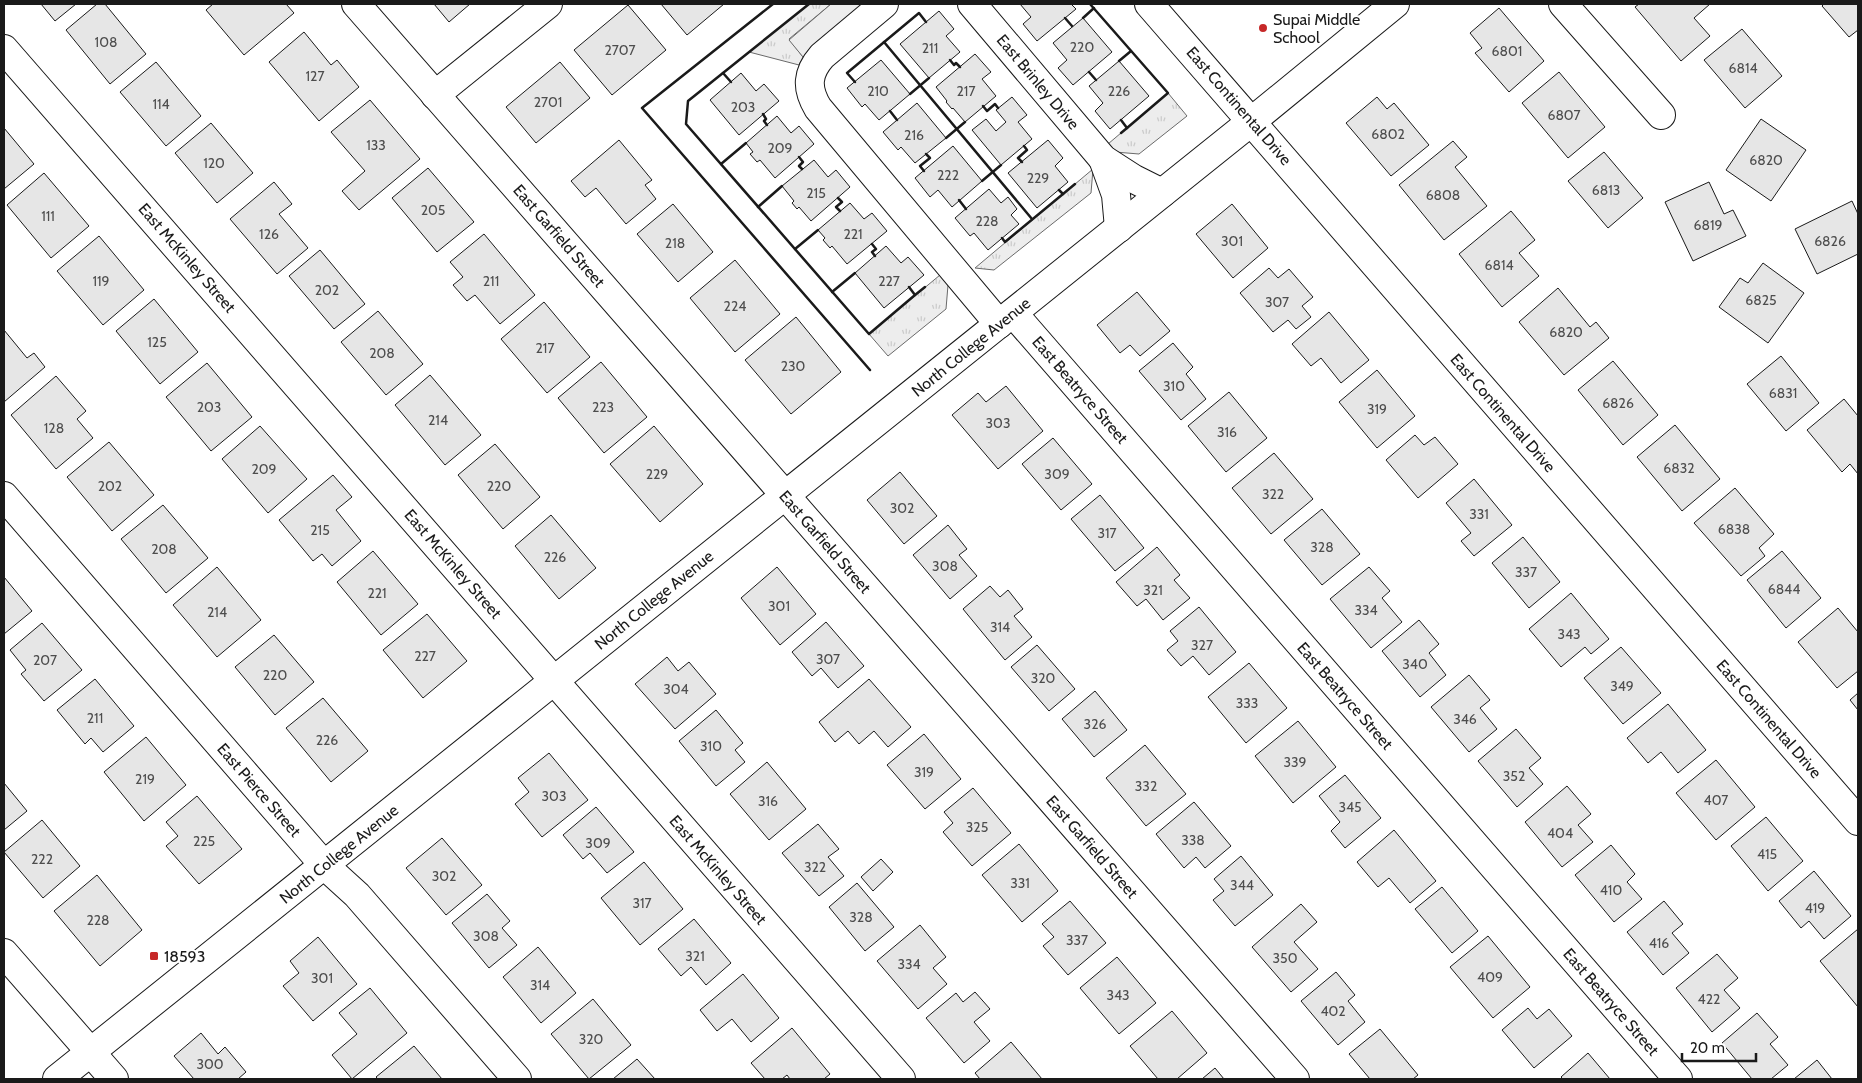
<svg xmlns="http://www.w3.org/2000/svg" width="1862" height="1083" viewBox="0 0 1862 1083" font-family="Cabin,sans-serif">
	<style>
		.grass { fill: url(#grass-tufts); stroke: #6a6a6a }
		.built { fill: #ededed; stroke: #6a6a6a }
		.building { fill: #e6e6e6; stroke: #1a1a1a }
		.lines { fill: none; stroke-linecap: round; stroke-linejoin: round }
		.minor-casing { stroke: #1a1a1a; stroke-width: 30 }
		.minor { stroke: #fff; stroke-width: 28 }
		.wall { stroke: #1a1a1a; stroke-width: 2.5 }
		.poi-dot { fill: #c62828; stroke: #fff; stroke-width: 2 }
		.labels { text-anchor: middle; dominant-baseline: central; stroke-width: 4; stroke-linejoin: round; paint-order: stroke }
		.number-label { font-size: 14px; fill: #4d4d4d }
		.poi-label { font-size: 16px; fill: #1a1a1a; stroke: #fff; text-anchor: start }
		.street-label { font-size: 16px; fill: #1a1a1a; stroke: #fff }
	</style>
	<defs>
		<pattern id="grass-tufts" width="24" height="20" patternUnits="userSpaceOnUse" patternTransform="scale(1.25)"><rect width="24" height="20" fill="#ededed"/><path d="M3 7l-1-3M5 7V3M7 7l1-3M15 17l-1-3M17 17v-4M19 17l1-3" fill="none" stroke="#cbcbcb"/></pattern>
	</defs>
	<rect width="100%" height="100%" fill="#fff"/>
	<!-- grass -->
	<g class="grass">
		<polygon points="809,4 831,4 789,39 803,57 799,65 749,52"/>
		<polygon points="1168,93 1187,116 1139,154 1115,152 1108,144"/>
		<polygon points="1093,169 1091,193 994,270 975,268"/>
		<polygon points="940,275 948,285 946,309 888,356 869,334"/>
	</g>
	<!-- built -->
	<polygon class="built" points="831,4 863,4 813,45 803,57 789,40"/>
	<!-- building -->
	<g class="building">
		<polygon points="41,4 76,4 55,21"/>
		<polygon points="97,4 105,4 146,54 110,84 66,30"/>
		<polygon points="213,4 286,4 294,13 244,55 206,10"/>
		<polygon points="434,4 470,4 449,22"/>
		<polygon points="661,4 724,4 687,35"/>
		<polygon points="1020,4 1071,4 1076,9 1037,41 1023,24 1031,17"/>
		<polygon points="1639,4 1710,4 1694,18 1710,36 1681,61 1635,7"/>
		<polygon points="1824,4 1858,4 1858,30 1849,37 1822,6"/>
		<polygon points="628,5 666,50 612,95 574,50"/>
		<polygon points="1499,8 1544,61 1509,92 1475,53 1482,48 1470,33"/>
		<polygon points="939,11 954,29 946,36 960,52 929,78 900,44"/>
		<polygon points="1083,18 1112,52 1073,85 1058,68 1067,60 1053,43"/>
		<polygon points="1742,29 1782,76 1745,108 1704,60"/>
		<polygon points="304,32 331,65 337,60 359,87 319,121 269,62"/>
		<polygon points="975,54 991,72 982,79 996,96 965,122 953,108 952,109 946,102 947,101 936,87"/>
		<polygon points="881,60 910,94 879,120 865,104 862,107 847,88"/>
		<polygon points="1119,61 1149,96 1110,129 1095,111 1103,103 1089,86"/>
		<polygon points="156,62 201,116 166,146 120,92"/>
		<polygon points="560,62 590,98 536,143 506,107"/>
		<polygon points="1559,72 1605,127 1568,158 1522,103"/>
		<polygon points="741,73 756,91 764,84 779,101 739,135 710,100"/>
		<polygon points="1012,97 1027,115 1018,122 1032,139 1001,165 972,130 986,119 996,131 1006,122 996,110"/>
		<polygon points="1377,97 1387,109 1394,103 1429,145 1391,176 1346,123"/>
		<polygon points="370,100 420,159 359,210 342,191 365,171 331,132"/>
		<polygon points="917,103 946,138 915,163 901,147 898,150 883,132"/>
		<polygon points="777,116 791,133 799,126 814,144 775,178 760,160 757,162 750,154 753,152 746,143"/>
		<polygon points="1761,119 1806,150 1771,201 1726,170"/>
		<polygon points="211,123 253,173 217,203 175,153"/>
		<polygon points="4,128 34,164 4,189"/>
		<polygon points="619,140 652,180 645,185 656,199 626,224 596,188 585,197 571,181"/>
		<polygon points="1048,140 1063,158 1055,166 1068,182 1037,208 1008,173"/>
		<polygon points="1453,141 1467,157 1455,167 1487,206 1444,240 1399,185"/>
		<polygon points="953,146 982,181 952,207 938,190 930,197 915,178"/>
		<polygon points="1604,152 1643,198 1608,228 1568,181"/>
		<polygon points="814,160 828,177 836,170 850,187 811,221 799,207 797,209 792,203 794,201 782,186"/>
		<polygon points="428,168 474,222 437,252 392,198"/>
		<polygon points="44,173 89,226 51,258 7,205"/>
		<polygon points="274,182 292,204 279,214 308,248 277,274 230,219"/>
		<polygon points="1709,182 1724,214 1733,210 1746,236 1693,261 1665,202"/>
		<polygon points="989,189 1001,203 1008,197 1017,209 1011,215 1019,224 988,250 974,233 970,236 955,218"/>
		<polygon points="1852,201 1858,214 1858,254 1817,274 1795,229"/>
		<polygon points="850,203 864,219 872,213 887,231 847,264 832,246 830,248 823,240 825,238 818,230"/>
		<polygon points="673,204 713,252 678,282 637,234"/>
		<polygon points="1232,204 1268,248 1233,278 1196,234"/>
		<polygon points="1511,211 1535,240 1519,253 1539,276 1502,307 1459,254"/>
		<polygon points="484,234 535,295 500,324 475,295 467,301 453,285 463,277 450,262"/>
		<polygon points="99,236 144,290 103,325 57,271"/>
		<polygon points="886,246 901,263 908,257 924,275 884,308 855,273"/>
		<polygon points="320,250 365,304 334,329 289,276"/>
		<polygon points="735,260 780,314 735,352 690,298"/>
		<polygon points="1763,263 1804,293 1768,343 1719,307 1740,278 1748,283"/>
		<polygon points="1269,268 1278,278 1289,269 1313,297 1302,306 1311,317 1296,329 1288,320 1273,332 1240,293"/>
		<polygon points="1558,288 1590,327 1596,322 1609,338 1564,375 1519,322"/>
		<polygon points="1137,292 1170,331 1140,356 1130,345 1120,353 1097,325"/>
		<polygon points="154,299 198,352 160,384 116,331"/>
		<polygon points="544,302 590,357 547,393 501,339"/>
		<polygon points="378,311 423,364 386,395 341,342"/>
		<polygon points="1329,312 1369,360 1341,383 1321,358 1311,366 1292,344"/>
		<polygon points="796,317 841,372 791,414 745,360"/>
		<polygon points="4,330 27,358 34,353 45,367 4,402"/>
		<polygon points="1173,343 1193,367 1186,374 1206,399 1181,420 1139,371"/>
		<polygon points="1781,356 1819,403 1786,431 1747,384"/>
		<polygon points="1613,361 1658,415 1623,445 1578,390"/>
		<polygon points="601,362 647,417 604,453 558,398"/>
		<polygon points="207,363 252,417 211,451 166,397"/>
		<polygon points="1377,370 1415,416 1377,448 1339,402"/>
		<polygon points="430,375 481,435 445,465 395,405"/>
		<polygon points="56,376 86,411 77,419 93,438 56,469 11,415"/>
		<polygon points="1006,386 1043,431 998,469 952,415 978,393 986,402"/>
		<polygon points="1229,392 1267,438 1226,472 1188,426"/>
		<polygon points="1844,399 1858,416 1858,474 1850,464 1842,472 1807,430"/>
		<polygon points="1675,425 1720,479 1682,511 1637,457"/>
		<polygon points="260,426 307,479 268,513 222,459"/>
		<polygon points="654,426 703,484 660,522 610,464"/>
		<polygon points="1415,435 1424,445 1435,437 1458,464 1418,498 1386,460"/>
		<polygon points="1053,438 1092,484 1061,510 1022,464"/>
		<polygon points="109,442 154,495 112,531 67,477"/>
		<polygon points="495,444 540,497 503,529 458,475"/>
		<polygon points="1274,453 1313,499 1271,534 1232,488"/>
		<polygon points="900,472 937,516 904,544 867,500"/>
		<polygon points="333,475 352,497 336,510 361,541 332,566 322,554 313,561 279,520"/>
		<polygon points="1474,479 1512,525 1474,556 1461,541 1471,533 1446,503"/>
		<polygon points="1735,488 1774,534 1759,548 1765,556 1741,576 1694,523"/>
		<polygon points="1100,495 1144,548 1115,571 1071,519"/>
		<polygon points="163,505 208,558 166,593 121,539"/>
		<polygon points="1322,509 1360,554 1322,585 1284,540"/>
		<polygon points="551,515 596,568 559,599 515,546"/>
		<polygon points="948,525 967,549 959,555 977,576 950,599 913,555"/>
		<polygon points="1523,537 1560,582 1529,608 1492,563"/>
		<polygon points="1157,547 1180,575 1174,580 1190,598 1163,620 1146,599 1137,606 1116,582"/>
		<polygon points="373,551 418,604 381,635 337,582"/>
		<polygon points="1782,551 1821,598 1786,628 1747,580"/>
		<polygon points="217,567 261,620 217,657 173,605"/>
		<polygon points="777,567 816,614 780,645 741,598"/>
		<polygon points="1369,567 1390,591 1382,598 1402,622 1371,648 1330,599"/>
		<polygon points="4,577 32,611 4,634"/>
		<polygon points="990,586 1000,597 1008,590 1023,609 1014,616 1032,637 1005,660 963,609"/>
		<polygon points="1571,593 1609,639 1591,654 1585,647 1561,667 1529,629"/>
		<polygon points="1199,607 1236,652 1209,675 1193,656 1181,666 1167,650 1178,641 1170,631"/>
		<polygon points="1838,608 1858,632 1858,671 1837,688 1798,642"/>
		<polygon points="427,614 467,661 423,698 383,650"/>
		<polygon points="1419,620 1439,644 1429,653 1446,675 1420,697 1382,651"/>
		<polygon points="826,622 864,666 838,688 821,668 812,676 792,652"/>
		<polygon points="42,623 82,670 44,701 21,674 26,670 10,650"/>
		<polygon points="274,635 314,682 275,715 235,667"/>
		<polygon points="1037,645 1075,689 1049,711 1011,667"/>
		<polygon points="1621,647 1661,693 1623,724 1584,678"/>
		<polygon points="667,657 678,671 689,662 716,694 675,729 635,684"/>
		<polygon points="1249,663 1287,708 1246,743 1208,697"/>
		<polygon points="1469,675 1490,700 1480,708 1497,729 1469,752 1431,707"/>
		<polygon points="95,679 134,726 103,752 91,738 85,744 57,710"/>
		<polygon points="869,679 911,727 888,747 874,731 859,744 848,731 835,742 819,722"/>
		<polygon points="1095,691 1127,730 1094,757 1062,719"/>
		<polygon points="1858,693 1858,710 1850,700"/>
		<polygon points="323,698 368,751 331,782 286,728"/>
		<polygon points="1668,704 1706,750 1678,773 1661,752 1648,763 1627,738"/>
		<polygon points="716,710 743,743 735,750 745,762 716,786 679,741"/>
		<polygon points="1298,721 1336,767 1293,803 1255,756"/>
		<polygon points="1516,729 1541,758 1529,768 1543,784 1517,807 1478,761"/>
		<polygon points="924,734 961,779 925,809 887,765"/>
		<polygon points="146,737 186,785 144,821 104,772"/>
		<polygon points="1145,745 1186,794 1146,826 1106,778"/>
		<polygon points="549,753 588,800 542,837 515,804 529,792 518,778"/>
		<polygon points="1716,760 1755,807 1716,840 1676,793"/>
		<polygon points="767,762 806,809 769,840 730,794"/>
		<polygon points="1345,775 1381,818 1345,848 1331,831 1340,822 1319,796"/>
		<polygon points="4,783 27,811 4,830"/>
		<polygon points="1567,786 1591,814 1578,825 1593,842 1562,867 1525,822"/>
		<polygon points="973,788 1011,833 972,866 943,832 953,823 944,812"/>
		<polygon points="197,796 242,849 199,884 166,846 178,836 166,822"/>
		<polygon points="1194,802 1231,846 1205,868 1196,857 1184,868 1156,834"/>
		<polygon points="596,807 634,852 607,873 590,853 583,859 563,835"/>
		<polygon points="1766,817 1803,861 1768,891 1731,846"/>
		<polygon points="42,820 80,866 43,898 4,852"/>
		<polygon points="818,824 839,849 828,857 844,876 819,896 782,853"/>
		<polygon points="1394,830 1436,881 1410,903 1389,878 1378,887 1357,862"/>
		<polygon points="442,838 482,885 446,915 406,868"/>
		<polygon points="1019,844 1058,891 1022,922 982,875"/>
		<polygon points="1611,845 1635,874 1627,882 1642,899 1614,922 1575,875"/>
		<polygon points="1241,856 1273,895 1235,926 1213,900 1224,891 1214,879"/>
		<polygon points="881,859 893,872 873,891 861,877"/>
		<polygon points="644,862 683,909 640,945 601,898"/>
		<polygon points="1814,871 1851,916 1824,939 1809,921 1801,928 1779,901"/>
		<polygon points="97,875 142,930 100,966 54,911"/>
		<polygon points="857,883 894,927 865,951 829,907"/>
		<polygon points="1442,887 1478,931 1452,953 1415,909"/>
		<polygon points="487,894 510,921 502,928 517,945 489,968 452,923"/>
		<polygon points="1070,901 1106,943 1068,975 1043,946 1054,937 1042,924"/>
		<polygon points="1664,901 1683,924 1672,933 1689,953 1663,975 1627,932"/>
		<polygon points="1301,904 1317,922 1294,942 1318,969 1291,992 1252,947"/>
		<polygon points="694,919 731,963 706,985 691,967 681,976 658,949"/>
		<polygon points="920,925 946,957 933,968 947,984 918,1009 877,961"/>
		<polygon points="1858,929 1858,1007 1820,961"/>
		<polygon points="1488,936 1530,987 1493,1018 1450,967"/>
		<polygon points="318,937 357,984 313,1021 283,986 299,973 290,961"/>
		<polygon points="538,947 576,993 541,1023 503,977"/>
		<polygon points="1717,954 1738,978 1724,990 1740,1008 1712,1032 1676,988"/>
		<polygon points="1117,957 1156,1003 1119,1034 1080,988"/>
		<polygon points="1336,972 1355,995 1348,1001 1365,1022 1338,1045 1301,1001"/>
		<polygon points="743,974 779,1018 751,1042 732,1019 717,1031 700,1010"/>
		<polygon points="370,988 407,1033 352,1079 332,1055 357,1034 339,1013"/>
		<polygon points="975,992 990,1009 974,1022 990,1041 964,1063 926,1018 956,993 963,1002"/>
		<polygon points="593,999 631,1045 589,1079 551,1034"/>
		<polygon points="1528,1008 1537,1019 1549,1009 1572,1036 1534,1068 1502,1030"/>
		<polygon points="1172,1011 1207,1053 1177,1079 1158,1079 1130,1046"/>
		<polygon points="1757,1013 1778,1037 1770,1044 1788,1065 1771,1079 1752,1079 1722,1043"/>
		<polygon points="792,1028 830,1074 824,1079 790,1079 787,1075 782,1079 765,1079 751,1063"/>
		<polygon points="1380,1029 1418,1075 1413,1079 1370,1079 1349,1054"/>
		<polygon points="201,1033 218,1054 225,1047 246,1072 238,1079 194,1079 174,1056"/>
		<polygon points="1011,1042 1042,1079 980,1079 975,1073"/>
		<polygon points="414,1046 442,1079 378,1079 376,1077"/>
		<polygon points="1588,1053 1610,1079 1563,1079 1561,1077"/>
		<polygon points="637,1059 655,1079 613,1079"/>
		<polygon points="1817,1060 1832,1079 1794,1079"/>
		<polygon points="1215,1068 1224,1079 1202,1079"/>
	</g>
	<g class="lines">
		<defs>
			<g id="minor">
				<polyline points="356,4 1295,1079"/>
				<path d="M884,4L822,56C807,73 806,88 818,108L999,324"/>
				<polyline points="972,4 1103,159 1134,179 1162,193"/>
				<polyline points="1149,4 1858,821"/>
				<polyline points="1563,4 1661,115"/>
				<polyline points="4,49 901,1079"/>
				<polyline points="435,95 548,4"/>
				<polyline points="1103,159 1116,195 1119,228"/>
				<polyline points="1013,313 1678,1079"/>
				<polyline points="4,496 324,865 357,895 517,1079"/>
				<polyline points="4,953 114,1079"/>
				<polyline points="57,1079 1252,121 1395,4"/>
			</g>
		</defs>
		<!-- minor casing -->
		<use href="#minor" class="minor-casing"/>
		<!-- minor -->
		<use href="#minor" class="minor"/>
		<!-- wall -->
		<g class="wall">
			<polyline points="773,4 642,108 870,370"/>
			<polyline points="809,4 688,101 686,124 869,334 915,295 909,287"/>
			<polyline points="1090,4 1168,93 1127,128 1121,120"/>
			<polyline points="1065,18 1072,26"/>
			<polyline points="1083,18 1094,8"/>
			<polyline points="884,42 1032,219"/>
			<polyline points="950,60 954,65 956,63 960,67"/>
			<polyline points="1119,61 1131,51"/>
			<polyline points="1089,72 1096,80"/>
			<polyline points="723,73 731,82"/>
			<polyline points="855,82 847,73 919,13 926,22"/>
			<polyline points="910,94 929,78"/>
			<polyline points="983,106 987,111 995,104 998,108"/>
			<polyline points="890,111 897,120"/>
			<polyline points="763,114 766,119 764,121 767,125"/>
			<polyline points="1121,133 1127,128"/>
			<polyline points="946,138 965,122"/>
			<polyline points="799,157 803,162 799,166 802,169"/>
			<polyline points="1022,162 1018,158 1027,150 1024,146"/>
			<polyline points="721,164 746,143"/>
			<polyline points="924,171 920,166 930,158 926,154"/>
			<polyline points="982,181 1001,165"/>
			<polyline points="1063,194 1075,184"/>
			<polyline points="838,198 842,202 836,207 840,211"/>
			<polyline points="959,200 966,209"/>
			<polyline points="758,207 782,186"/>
			<polyline points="1002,238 1005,242 1063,194 1059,190"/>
			<polyline points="872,244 876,249 872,252 875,256"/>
			<polyline points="795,249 818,230"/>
			<polyline points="832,292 855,273"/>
			<polyline points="915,295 925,287"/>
		</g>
	</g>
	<!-- markers -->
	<g class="poi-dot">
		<circle cx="1263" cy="28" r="5"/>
		<rect x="149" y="951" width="10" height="10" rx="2.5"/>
	</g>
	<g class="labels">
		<!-- number labels -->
		<g class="number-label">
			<text x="106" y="42">108</text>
			<text x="1082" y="47">220</text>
			<text x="930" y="48">211</text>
			<text x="620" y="50">2707</text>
			<text x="1507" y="51">6801</text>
			<text x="1743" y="68">6814</text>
			<text x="315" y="76">127</text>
			<text x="878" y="91">210</text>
			<text x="966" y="91">217</text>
			<text x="1119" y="91">226</text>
			<text x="548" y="102">2701</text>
			<text x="161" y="104">114</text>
			<text x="743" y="107">203</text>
			<text x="1564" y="115">6807</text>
			<text x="1388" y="134">6802</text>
			<text x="914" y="135">216</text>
			<text x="376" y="145">133</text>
			<text x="780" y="148">209</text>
			<text x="1766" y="160">6820</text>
			<text x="214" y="163">120</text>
			<text x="948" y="175">222</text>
			<text x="1038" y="178">229</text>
			<text x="1606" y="190">6813</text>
			<text x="816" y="193">215</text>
			<text x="1443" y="195">6808</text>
			<text x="433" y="210">205</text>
			<text x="48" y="216">111</text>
			<text x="987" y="221">228</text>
			<text x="1708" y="225">6819</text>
			<text x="269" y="234">126</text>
			<text x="853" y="234">221</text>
			<text x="1232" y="241">301</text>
			<text x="1830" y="241">6826</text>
			<text x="675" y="243">218</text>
			<text x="1499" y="265">6814</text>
			<text x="101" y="281">119</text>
			<text x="491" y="281">211</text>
			<text x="889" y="281">227</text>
			<text x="327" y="290">202</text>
			<text x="1761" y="300">6825</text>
			<text x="1277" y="302">307</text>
			<text x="735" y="306">224</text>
			<text x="1566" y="332">6820</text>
			<text x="157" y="342">125</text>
			<text x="545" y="348">217</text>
			<text x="382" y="353">208</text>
			<text x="793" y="366">230</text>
			<text x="1174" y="386">310</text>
			<text x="1783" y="393">6831</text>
			<text x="1618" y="403">6826</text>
			<text x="209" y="407">203</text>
			<text x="603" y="407">223</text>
			<text x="1377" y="409">319</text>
			<text x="438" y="420">214</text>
			<text x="998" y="423">303</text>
			<text x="54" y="428">128</text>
			<text x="1227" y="432">316</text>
			<text x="1679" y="468">6832</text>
			<text x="264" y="469">209</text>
			<text x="657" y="474">229</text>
			<text x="1057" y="474">309</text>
			<text x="110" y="486">202</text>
			<text x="499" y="486">220</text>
			<text x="1273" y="494">322</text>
			<text x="902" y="508">302</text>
			<text x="1479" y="514">331</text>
			<text x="1734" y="529">6838</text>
			<text x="320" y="530">215</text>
			<text x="1107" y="533">317</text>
			<text x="1322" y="547">328</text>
			<text x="164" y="549">208</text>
			<text x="555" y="557">226</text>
			<text x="945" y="566">308</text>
			<text x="1526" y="572">337</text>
			<text x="1784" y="589">6844</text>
			<text x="1153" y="590">321</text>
			<text x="377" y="593">221</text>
			<text x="779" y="606">301</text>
			<text x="1366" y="610">334</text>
			<text x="217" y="612">214</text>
			<text x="1000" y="627">314</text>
			<text x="1569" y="634">343</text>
			<text x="1202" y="645">327</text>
			<text x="425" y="656">227</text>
			<text x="828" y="659">307</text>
			<text x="45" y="660">207</text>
			<text x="1415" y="664">340</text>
			<text x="275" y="675">220</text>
			<text x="1043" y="678">320</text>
			<text x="1622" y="686">349</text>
			<text x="676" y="689">304</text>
			<text x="1247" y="703">333</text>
			<text x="95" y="718">211</text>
			<text x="1465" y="719">346</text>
			<text x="1095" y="724">326</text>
			<text x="327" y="740">226</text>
			<text x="711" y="746">310</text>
			<text x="1295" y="762">339</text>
			<text x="924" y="772">319</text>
			<text x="1514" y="776">352</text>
			<text x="145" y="779">219</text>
			<text x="1146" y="786">332</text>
			<text x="554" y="796">303</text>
			<text x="1716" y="800">407</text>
			<text x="768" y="801">316</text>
			<text x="1350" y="807">345</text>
			<text x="977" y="827">325</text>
			<text x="1560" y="833">404</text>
			<text x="1193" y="840">338</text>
			<text x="204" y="841">225</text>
			<text x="598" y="843">309</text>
			<text x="1767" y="854">415</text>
			<text x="42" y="859">222</text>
			<text x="815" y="867">322</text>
			<text x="444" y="876">302</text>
			<text x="1020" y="883">331</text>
			<text x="1242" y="885">344</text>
			<text x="1611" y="890">410</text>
			<text x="642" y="903">317</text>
			<text x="1815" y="908">419</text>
			<text x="861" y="917">328</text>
			<text x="98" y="920">228</text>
			<text x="486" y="936">308</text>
			<text x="1077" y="940">337</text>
			<text x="1659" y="943">416</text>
			<text x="695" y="956">321</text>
			<text x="1285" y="958">350</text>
			<text x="909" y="964">334</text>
			<text x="1490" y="977">409</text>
			<text x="322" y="978">301</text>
			<text x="540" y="985">314</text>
			<text x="1118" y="995">343</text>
			<text x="1709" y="999">422</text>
			<text x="1333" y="1011">402</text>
			<text x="591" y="1039">320</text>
			<text x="210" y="1064">300</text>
		</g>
		<!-- poi labels -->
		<g class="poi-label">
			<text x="1273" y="19">Supai Middle<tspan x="1273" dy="18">School</tspan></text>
			<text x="164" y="956">18593</text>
		</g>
		<!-- street labels -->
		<g class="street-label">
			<text transform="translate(1038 82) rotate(50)">East Brinley Drive</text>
			<text transform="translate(1239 106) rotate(49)">East Continental Drive</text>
			<text transform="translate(559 236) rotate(49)">East Garfield Street</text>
			<text transform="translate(187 258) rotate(49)">East McKinley Street</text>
			<text transform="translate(971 347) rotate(-39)">North College Avenue</text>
			<text transform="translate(1080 390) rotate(49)">East Beatryce Street</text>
			<text transform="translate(1503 413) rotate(49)">East Continental Drive</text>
			<text transform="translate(825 542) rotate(49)">East Garfield Street</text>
			<text transform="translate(453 564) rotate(49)">East McKinley Street</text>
			<text transform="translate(654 600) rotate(-39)">North College Avenue</text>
			<text transform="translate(1345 696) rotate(49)">East Beatryce Street</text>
			<text transform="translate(1769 719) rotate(49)">East Continental Drive</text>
			<text transform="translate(259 790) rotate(49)">East Pierce Street</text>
			<text transform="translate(1092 847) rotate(49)">East Garfield Street</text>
			<text transform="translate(339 854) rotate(-39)">North College Avenue</text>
			<text transform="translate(718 870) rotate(49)">East McKinley Street</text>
			<text transform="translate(1611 1002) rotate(49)">East Beatryce Street</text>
		</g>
	</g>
	<!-- border -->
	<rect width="1862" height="1083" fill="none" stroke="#1a1a1a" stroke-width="10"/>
	<!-- scale -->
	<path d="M1682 1053v8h74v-8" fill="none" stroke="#1a1a1a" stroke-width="2.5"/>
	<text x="1690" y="1053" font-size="15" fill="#1a1a1a" stroke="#ffffff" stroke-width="4" paint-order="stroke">20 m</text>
</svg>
